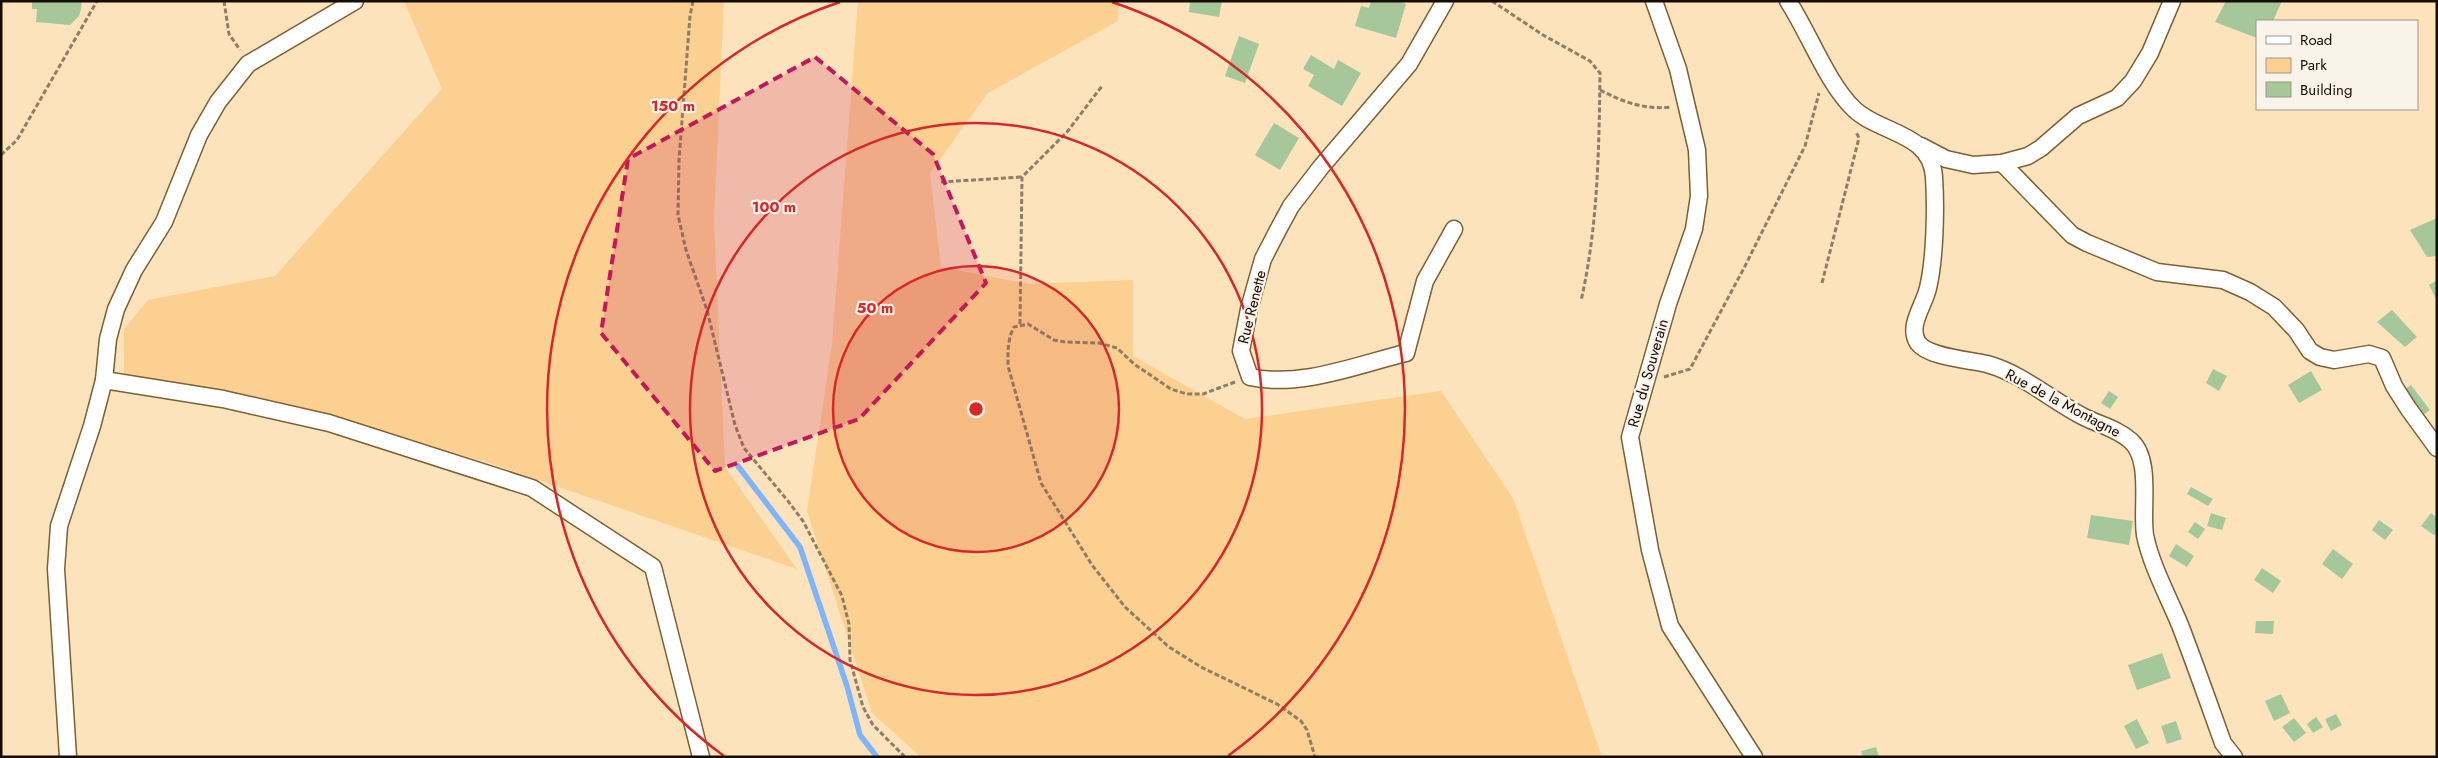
<svg xmlns="http://www.w3.org/2000/svg" width="2438" height="758" viewBox="0 0 2438 758" font-family="Jost,sans-serif">
	<style>
		.green { fill: #fbd090 }
		.lines { fill: none; stroke-linecap: round; stroke-linejoin: round }
		.stream { stroke: #7fb3fb; stroke-width: 5.5 }
		.building { fill: #a6c799 }
		.street-casing { stroke: #7d6033; stroke-width: 19 }
		.path { stroke: #907d63; stroke-width: 3; stroke-dasharray: 5 2.5; stroke-linecap: butt }
		.street { stroke: #fff; stroke-width: 16 }
		.marked { fill: #c2185b; fill-opacity: 0.2; stroke: #c2185b; stroke-width: 4; stroke-dasharray: 10 6; stroke-linejoin: round }
		.ring { fill: none; stroke: #d62828; stroke-width: 2.5 }
		.labels { text-anchor: middle; dominant-baseline: central; stroke-width: 4.5; stroke-linejoin: round; paint-order: stroke }
		.street-label { font-size: 15px; fill: #170c00; stroke: #faf3e9 }
		.centre { fill: #d62828; stroke: #faf3e9; stroke-width: 2.5 }
		.ring-label { font-size: 15px; text-anchor: middle; font-weight: bold; fill: #d62828; stroke: #faf3e9; stroke-width: 4.5; stroke-linejoin: round; paint-order: stroke }
	</style>
	<rect width="100%" height="100%" fill="#fde3bc"/>
	<!-- green -->
	<g class="green">
		<polygon points="404,1 724,1 714,220 725,467 797,569 483,461 124,373 124,329 148,300 275,276 442,89"/>
		<polygon points="858,1 1119,1 1118,21 988,93 930,173 941,267 1029,284 1133,280 1133,356 1245,419 1441,391 1513,498 1602,757 921,757 872,713 807,511 832,344"/>
	</g>
	<g class="lines">
		<!-- stream -->
		<polyline class="stream" points="738,466 800,547 847,686 860,735 877,757"/>
	</g>
	<!-- building -->
	<g class="building">
		<polygon points="32,1 82,1 81,9 79,16 70,25 36,22 37,9 32,9"/>
		<polygon points="1190,1 1222,1 1219,17 1189,12"/>
		<polygon points="1371,1 1397,1 1406,4 1396,38 1355,26 1361,6 1369,8"/>
		<polygon points="2226,1 2282,1 2273,21 2257,21 2257,38 2215,22"/>
		<polygon points="1239,36 1259,44 1245,83 1225,76"/>
		<polygon points="1311,55 1334,69 1338,60 1361,73 1342,106 1308,86 1314,75 1303,69"/>
		<polygon points="1274,123 1299,138 1280,170 1255,155"/>
		<polygon points="2437,218 2437,256 2427,257 2410,230"/>
		<polygon points="2437,280 2437,301 2429,285"/>
		<polygon points="2392,310 2417,337 2405,347 2377,322"/>
		<polygon points="2213,369 2227,376 2219,391 2206,383"/>
		<polygon points="2311,371 2322,390 2299,403 2288,385"/>
		<polygon points="2411,385 2430,410 2416,420 2402,391"/>
		<polygon points="2109,391 2118,397 2110,409 2101,403"/>
		<polygon points="2191,487 2213,499 2208,506 2187,494"/>
		<polygon points="2211,513 2226,518 2222,530 2207,526"/>
		<polygon points="2431,513 2437,518 2437,532 2434,535 2421,526"/>
		<polygon points="2091,515 2133,521 2129,545 2087,538"/>
		<polygon points="2379,520 2393,530 2385,540 2372,530"/>
		<polygon points="2195,522 2205,529 2198,539 2188,532"/>
		<polygon points="2176,544 2194,556 2187,567 2169,556"/>
		<polygon points="2333,549 2353,564 2342,579 2322,564"/>
		<polygon points="2262,568 2281,581 2273,593 2254,580"/>
		<polygon points="2256,621 2274,621 2273,634 2255,633"/>
		<polygon points="2162,653 2171,678 2137,690 2128,665"/>
		<polygon points="2281,694 2290,713 2274,721 2265,701"/>
		<polygon points="2336,714 2342,725 2331,731 2325,719"/>
		<polygon points="2316,717 2323,727 2313,733 2307,724"/>
		<polygon points="2294,718 2306,733 2294,742 2282,727"/>
		<polygon points="2137,719 2149,743 2136,749 2124,726"/>
		<polygon points="2176,721 2182,739 2167,744 2161,726"/>
		<polygon points="1876,747 1879,757 1863,757 1861,751"/>
	</g>
	<g class="lines">
		<defs>
			<g id="street">
				<path d="M1445,1L1409,64L1321,167L1291,206L1278,230L1263,259L1249,309L1241,351L1250,377C1301,388 1356,365 1406,353L1425,281L1454,229"/>
				<polyline points="1654,1 1678,69 1697,150 1699,196 1694,229 1668,304 1630,437 1650,550 1670,626 1754,757"/>
				<path d="M1788,1C1809,33 1827,83 1854,109C1880,134 1931,132 1934,177C1936,208 1935,259 1928,288C1924,306 1907,326 1918,343C1928,357 1970,360 1987,364C2023,374 2051,400 2084,417C2100,425 2118,429 2131,441C2152,460 2141,508 2145,535C2151,565 2168,596 2180,625C2195,664 2209,704 2223,743L2234,757"/>
				<polyline points="1921,146 1946,159 1973,165 2002,163 2028,156 2041,148 2078,116 2117,98 2133,81 2150,53 2172,1"/>
				<polyline points="2002,163 2072,235 2087,243 2157,272 2223,280 2250,292 2274,307 2296,330 2310,351 2320,357 2334,360 2369,354 2382,358 2394,386 2408,408 2437,448"/>
				<polyline points="104,380 223,399 329,423 532,488 653,567 701,757"/>
				<polyline points="68,757 56,569 59,526 92,426 104,380 108,339 116,309 134,270 164,222 199,135 218,102 248,64 355,1"/>
			</g>
		</defs>
		<!-- street casing -->
		<use href="#street" class="street-casing"/>
		<!-- path -->
		<g class="path">
			<polyline points="224,1 229,34 240,50"/>
			<polyline points="693,1 690,16 679,160 678,215 686,250 707,310 735,425 744,448 788,501 803,521 842,596 849,624 850,660 863,707 873,725 905,757"/>
			<path d="M1492,1L1543,35L1590,61L1600,73C1599,150 1598,226 1581,301"/>
			<path d="M1600,90C1623,102 1645,110 1671,107"/>
			<polyline points="1,155 17,140 97,1"/>
			<polyline points="941,182 1022,177"/>
			<polyline points="1822,283 1859,138 1856,132"/>
			<polyline points="1020,324 1022,177 1067,132 1102,86"/>
			<polyline points="1664,377 1690,369 1744,268 1805,146 1819,93"/>
			<polyline points="1235,382 1203,394 1187,394 1171,389 1134,364 1117,348 1099,343 1065,342 1054,340 1028,324 1014,327 1010,336 1008,350 1008,366 1041,483 1092,565 1125,607 1169,647 1201,667 1277,704 1301,721 1307,730 1315,757"/>
		</g>
		<!-- street -->
		<use href="#street" class="street"/>
	</g>
	<!-- marked area -->
	<path class="marked" d="M815,57L933,154L986,283L859,419L715,471L601,333L628,159Z"/>
	<!-- distance rings -->
	<circle cx="976" cy="409" r="143" fill="#d62828" fill-opacity=".12"/>
	<g class="ring">
		<circle cx="976" cy="409" r="143"/>
		<circle cx="976" cy="409" r="286"/>
		<path d="M724 756A429 429 0 0 1 840 2M1112 2A429 429 0 0 1 1228 756"/>
	</g>
	<g class="labels">
		<!-- street labels -->
		<g class="street-label">
			<text transform="translate(1252 307) rotate(-76)">Rue Renette</text>
			<text transform="translate(1648 373) rotate(-74)">Rue du Souverain</text>
			<text transform="translate(2063 403) rotate(28)">Rue de la Montagne</text>
		</g>
	</g>
	<circle cx="976" cy="409" r="8" class="centre"/>
	<g class="ring-label">
		<text x="673" y="111">150 m</text>
		<text x="774" y="212">100 m</text>
		<text x="875" y="313">50 m</text>
	</g>
	<!-- border -->
	<rect width="2438" height="758" fill="none" stroke="#170c00" stroke-width="5"/>
	<!-- legend -->
	<rect x="2256" y="20" width="162" height="90" fill="#faf3e9" stroke="#9f978c"/>
	<rect x="2266" y="36" width="25" height="8" fill="#ffffff" stroke="#9f978c"/>
	<text x="2300" y="45" font-size="15" fill="#170c00">Road</text>
	<rect x="2266" y="58" width="25" height="15" fill="#fbd090" stroke="#9f978c"/>
	<text x="2300" y="70" font-size="15" fill="#170c00">Park</text>
	<rect x="2266" y="82" width="25" height="15" fill="#a6c799" stroke="#9f978c"/>
	<text x="2300" y="95" font-size="15" fill="#170c00">Building</text>
</svg>
